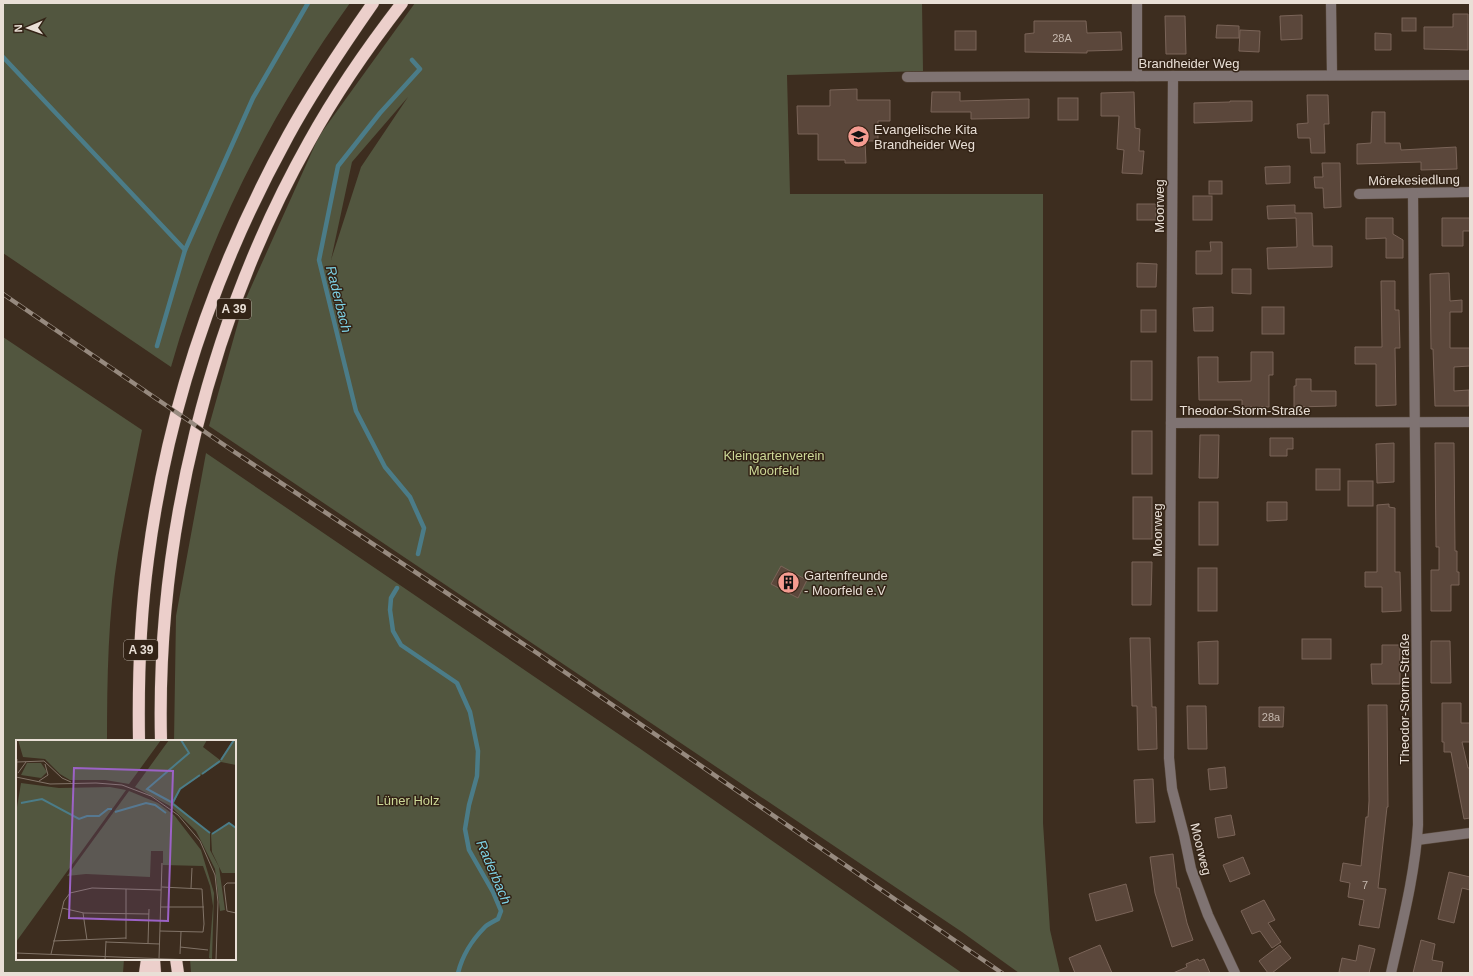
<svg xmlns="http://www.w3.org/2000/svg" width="1473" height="976" viewBox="0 0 1473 976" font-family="Helvetica,sans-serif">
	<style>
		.green { fill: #52563f; fill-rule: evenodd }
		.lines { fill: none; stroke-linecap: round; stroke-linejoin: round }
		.stream { stroke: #4b7c88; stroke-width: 4.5 }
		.building { fill: #5b473b; stroke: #7a6458 }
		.minor-casing { stroke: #59493c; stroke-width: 11 }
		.highway-casing { stroke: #59493c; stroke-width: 13 }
		.minor { stroke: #7f7372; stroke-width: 10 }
		.highway { stroke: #eccfcb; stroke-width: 12 }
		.rail-casing { stroke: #978a7f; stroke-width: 4.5 }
		.rail { stroke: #332316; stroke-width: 3; stroke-dasharray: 9; stroke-linecap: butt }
		.labels { text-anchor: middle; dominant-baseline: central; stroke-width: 3; stroke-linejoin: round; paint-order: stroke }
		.number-label { font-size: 11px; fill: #c6b9af }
		.shield { fill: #332316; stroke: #b2a79c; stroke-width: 1 }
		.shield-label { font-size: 12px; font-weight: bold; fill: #e9dfd6 }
		.street-label { font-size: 13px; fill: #e9dfd6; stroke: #332316 }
		.poi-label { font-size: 13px; fill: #e9dfd6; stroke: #332316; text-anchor: start }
		.park-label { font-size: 13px; fill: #cdd897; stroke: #332316 }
		.water-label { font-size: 14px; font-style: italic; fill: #7dd1e4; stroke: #332316 }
		.inset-river { fill: none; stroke: #4b7c88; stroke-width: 2 }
		.inset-road { fill: none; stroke: #827468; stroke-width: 1 }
		.view { fill: #9c62c6; fill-opacity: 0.15; stroke: #9c62c6; stroke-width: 2 }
		.inset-edge { fill: none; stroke: #e9dfd6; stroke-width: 2 }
	</style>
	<rect width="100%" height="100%" fill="#3d2d1f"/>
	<!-- green -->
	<g class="green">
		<path d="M3,3H350C271,113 208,236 171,367L3,253Z"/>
		<path d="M415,3H922L923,71L787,75L790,194H1043V823L1050,930L1060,973H1019L962,932L209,426L243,305L319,136ZM408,97L361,167L331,260L352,162Z"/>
		<path d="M3,337L142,430C134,471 125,512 118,553C108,615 107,678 107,741H17V959H124L123,973H3Z"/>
		<polygon points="206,453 642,750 962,973 191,973 190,959 235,959 235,741 174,741 176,616"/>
	</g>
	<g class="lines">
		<!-- stream -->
		<g class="stream">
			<polyline points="3,57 185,250 253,98 308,3"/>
			<polyline points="412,60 420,69 380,113 338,166 319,260 356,411 385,467 410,497 424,528 418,554"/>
			<polyline points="157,346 185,250"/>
			<path d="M397,588L391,598L390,610L393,631L401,645L457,683L470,712L478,751L477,776L469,805L465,829L469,850L493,892L501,911L498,919C493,922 487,924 484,928C472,940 462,957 458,973"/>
		</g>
	</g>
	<!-- building -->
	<g class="building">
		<polygon points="1453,14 1468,14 1468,50 1424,49 1424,27 1453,27"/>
		<polygon points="1302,15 1302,39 1281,40 1280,16"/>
		<polygon points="1165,16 1185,16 1186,54 1166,54"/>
		<rect x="1402" y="18" width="14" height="13"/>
		<polygon points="1034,21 1086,21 1087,33 1121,32 1122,50 1087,51 1087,53 1025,52 1025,34 1034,33"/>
		<polygon points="1217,25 1239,26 1239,38 1216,38"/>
		<polygon points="1240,30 1260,31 1259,52 1239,51"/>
		<rect x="955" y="31" width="21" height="19"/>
		<polygon points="1375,33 1391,34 1391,50 1375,50"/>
		<polygon points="857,89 857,100 890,100 890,121 878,121 878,141 865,141 866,163 845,163 845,160 818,160 818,134 798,134 797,106 830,106 830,90"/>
		<polygon points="932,92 960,92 960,101 1029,99 1029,118 971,119 971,112 931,112"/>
		<polygon points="1134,92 1135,128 1140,129 1139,151 1144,151 1142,174 1122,173 1124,150 1117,149 1119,116 1101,116 1101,93"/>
		<polygon points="1307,95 1328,95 1329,124 1324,124 1325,153 1311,153 1310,138 1298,138 1297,124 1308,123"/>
		<rect x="1058" y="98" width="20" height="22"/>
		<polygon points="1230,101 1252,101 1252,121 1194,123 1194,103 1230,102"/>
		<polygon points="1372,112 1385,112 1385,143 1400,143 1401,150 1456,147 1457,169 1421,170 1421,162 1357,164 1357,144 1371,143"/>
		<polygon points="1322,163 1340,163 1341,207 1324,208 1323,188 1315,188 1314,177 1323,177"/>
		<polygon points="1290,166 1290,183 1266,184 1265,167"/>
		<rect x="1209" y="181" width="13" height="13"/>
		<rect x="1193" y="196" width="19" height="24"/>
		<rect x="1137" y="204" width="19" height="16"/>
		<polygon points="1295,205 1295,213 1312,213 1313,246 1332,246 1332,267 1268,269 1267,248 1297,247 1296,218 1268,219 1267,206"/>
		<polygon points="1366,218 1393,218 1393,234 1403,240 1403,258 1386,258 1386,238 1366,239"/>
		<polygon points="1442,218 1470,218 1470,231 1463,231 1463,246 1442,246"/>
		<polygon points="1210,242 1222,242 1222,274 1196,274 1196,251 1211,251"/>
		<polygon points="1137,263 1157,264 1156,287 1137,287"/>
		<polygon points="1232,269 1251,269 1251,294 1232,293"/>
		<polygon points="1449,273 1450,301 1462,300 1462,312 1450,312 1450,348 1470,348 1470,366 1454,367 1454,391 1469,390 1469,406 1435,406 1433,349 1431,349 1430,274"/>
		<polygon points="1381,281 1395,281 1395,310 1399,310 1400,348 1395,348 1396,405 1376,406 1376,364 1355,364 1355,347 1382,347"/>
		<polygon points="1213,307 1213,331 1194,331 1193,308"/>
		<rect x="1262" y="307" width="22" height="27"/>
		<rect x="1141" y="310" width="15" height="22"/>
		<polygon points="1251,352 1273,352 1273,375 1269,375 1269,407 1242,407 1242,400 1199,400 1198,357 1218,357 1218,382 1251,381"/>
		<rect x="1131" y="361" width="21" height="39"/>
		<polygon points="1296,379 1311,379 1311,391 1336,391 1336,406 1294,407 1294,386 1296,386"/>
		<rect x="1132" y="431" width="20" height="43"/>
		<polygon points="1200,435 1219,435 1218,478 1199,478"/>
		<polygon points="1270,438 1293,438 1293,449 1287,449 1287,456 1270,456"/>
		<polygon points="1394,443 1394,482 1377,483 1376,444"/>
		<polygon points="1435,443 1454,443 1455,551 1457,551 1457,572 1459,572 1459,585 1451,585 1451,611 1431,611 1431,570 1439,570 1439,547 1436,547"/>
		<rect x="1316" y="469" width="24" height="21"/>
		<rect x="1348" y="481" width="25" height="25"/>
		<rect x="1133" y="497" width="19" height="42"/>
		<rect x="1199" y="502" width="19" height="43"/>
		<polygon points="1267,502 1287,502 1287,520 1267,521"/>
		<polygon points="1389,504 1389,507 1395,508 1395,572 1400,572 1401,611 1382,612 1382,587 1365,587 1365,572 1377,572 1377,505"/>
		<polygon points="1132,562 1152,562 1151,605 1132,605"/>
		<polygon points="781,566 807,580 798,598 771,584"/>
		<rect x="1198" y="568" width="19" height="43"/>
		<polygon points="1130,638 1150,638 1152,707 1156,707 1157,749 1138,750 1137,706 1132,706"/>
		<rect x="1302" y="639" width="29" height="20"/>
		<polygon points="1218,641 1218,684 1199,684 1198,642"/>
		<polygon points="1431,641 1450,641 1451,683 1431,683"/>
		<polygon points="1382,645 1400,645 1400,684 1372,684 1371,664 1382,664"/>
		<polygon points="1442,703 1461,703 1461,723 1470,723 1470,742 1462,742 1468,768 1470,768 1470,818 1464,819 1451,752 1444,752 1444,742 1442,742"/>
		<polygon points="1368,705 1387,705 1388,807 1387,807 1378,888 1386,889 1379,928 1359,925 1364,900 1348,897 1350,883 1340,881 1343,863 1361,866 1366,817 1368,817 1369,801"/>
		<polygon points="1187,706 1206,706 1207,749 1188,749"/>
		<polygon points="1259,707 1284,707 1283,727 1259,727"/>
		<polygon points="1225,767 1227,788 1210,790 1208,769"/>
		<polygon points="1153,779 1155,822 1136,823 1134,780"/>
		<polygon points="1231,815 1235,835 1218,838 1215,818"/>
		<polygon points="1173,854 1177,888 1179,888 1187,923 1193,940 1172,947 1155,893 1150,857"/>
		<polygon points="1243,857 1250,874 1230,882 1223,865"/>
		<polygon points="1449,872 1470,877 1470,890 1462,888 1454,923 1438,919"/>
		<polygon points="1126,884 1133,911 1096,921 1089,894"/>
		<polygon points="1264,900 1275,920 1268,923 1281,942 1272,948 1260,931 1252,934 1241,911"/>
		<polygon points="1421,940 1435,944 1432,960 1443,962 1441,973 1413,973"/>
		<polygon points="1100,945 1112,973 1075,973 1069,958"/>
		<polygon points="1280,945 1291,958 1272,973 1268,973 1259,961"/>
		<polygon points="1359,945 1375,949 1369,973 1345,973 1339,972 1342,958 1356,961"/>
		<polygon points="1198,959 1199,961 1204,959 1210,973 1173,973 1187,967 1186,964"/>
	</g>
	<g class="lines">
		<defs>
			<g id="minor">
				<polyline points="1137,3 1137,76"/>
				<polyline points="1331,3 1332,75"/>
				<polyline points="1173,76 1169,758 1172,789 1184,835 1191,869 1208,915 1235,973"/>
				<polyline points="907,77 1470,75"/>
				<polyline points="1359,194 1470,192"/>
				<polyline points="1171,423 1470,422"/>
				<polyline points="1417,840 1470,833"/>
				<path d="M1391,973C1402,924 1415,875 1418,825L1413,193"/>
			</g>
			<g id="highway">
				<path d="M139,741C138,680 140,619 148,559C167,411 216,267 288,136C313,90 343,46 373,3"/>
				<path d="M161,741C156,537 209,320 309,142C336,93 368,47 402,3"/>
				<polyline points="154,959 155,973"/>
				<polyline points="176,959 178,973"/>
				<polyline points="145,973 147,959"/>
			</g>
		</defs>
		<!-- minor casing -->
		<use href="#minor" class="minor-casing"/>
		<!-- highway casing -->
		<use href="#highway" class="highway-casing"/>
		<!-- minor -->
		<use href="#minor" class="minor"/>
		<!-- highway -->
		<use href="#highway" class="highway"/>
		<defs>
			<polyline id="rail" points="3,294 233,451 537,653 1002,973"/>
		</defs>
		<!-- rail casing -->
		<use href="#rail" class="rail-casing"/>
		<!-- rail -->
		<use href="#rail" class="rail"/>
	</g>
	<!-- icons -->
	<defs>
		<symbol id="school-disc" viewBox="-11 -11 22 22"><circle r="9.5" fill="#f59c91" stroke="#332316"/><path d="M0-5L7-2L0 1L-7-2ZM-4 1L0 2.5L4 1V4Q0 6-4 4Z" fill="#111"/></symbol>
		<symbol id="building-disc" viewBox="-11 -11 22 22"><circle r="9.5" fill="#f59c91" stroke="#332316"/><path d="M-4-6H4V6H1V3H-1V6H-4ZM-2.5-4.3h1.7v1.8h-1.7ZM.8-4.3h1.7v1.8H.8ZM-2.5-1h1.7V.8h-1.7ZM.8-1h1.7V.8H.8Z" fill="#111"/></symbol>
	</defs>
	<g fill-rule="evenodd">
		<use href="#school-disc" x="846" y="124" width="25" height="25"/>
		<use href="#building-disc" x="776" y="570" width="25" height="25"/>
	</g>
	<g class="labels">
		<!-- number labels -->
		<g class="number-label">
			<text x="1062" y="38">28A</text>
			<text x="1271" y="717">28a</text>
			<text x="1365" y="885">7</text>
		</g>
		<!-- shield labels -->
		<g class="shield">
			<rect x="217" y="299" width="34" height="20" rx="3"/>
			<rect x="124" y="640" width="34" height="20" rx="3"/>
		</g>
		<g class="shield-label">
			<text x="234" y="309">A 39</text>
			<text x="141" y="650">A 39</text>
		</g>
		<!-- street labels -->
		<g class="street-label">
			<text x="1189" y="63">Brandheider Weg</text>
			<text transform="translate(1414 180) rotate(-1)">Mörekesiedlung</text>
			<text transform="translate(1159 206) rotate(-90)">Moorweg</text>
			<text x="1245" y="410">Theodor-Storm-Straße</text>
			<text transform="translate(1157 530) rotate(-90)">Moorweg</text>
			<text transform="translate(1404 699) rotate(-90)">Theodor-Storm-Straße</text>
			<text transform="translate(1201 849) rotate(76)">Moorweg</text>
		</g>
		<!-- poi labels -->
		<g class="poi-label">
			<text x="874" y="129">Evangelische Kita<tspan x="874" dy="15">Brandheider Weg</tspan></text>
			<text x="804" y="575">Gartenfreunde<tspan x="804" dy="15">- Moorfeld e.V</tspan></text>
		</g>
		<!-- park labels -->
		<g class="park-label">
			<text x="774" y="455">Kleingartenverein<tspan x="774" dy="15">Moorfeld</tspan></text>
			<text x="408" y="800">Lüner Holz</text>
		</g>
		<!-- water labels -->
		<g class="water-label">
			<text transform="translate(339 299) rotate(76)">Raderbach</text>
			<text transform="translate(494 872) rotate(67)">Raderbach</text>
		</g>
	</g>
	<!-- overview -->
	<g transform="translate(16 740)">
		<rect width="220" height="220" fill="#3d2d1f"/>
		<path d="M2,0H145L113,44L89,40H54L44,34L29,19L7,17ZM153,0H191L187,7L204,20L217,0H220V25L205,22L164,49L158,63L194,93V110L203,127L209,170L204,171L199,129L180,91L154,66L119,47ZM11,23H25L31,32L25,38L5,35ZM5,43L43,48L94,47L110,50L0,202V73ZM113,51L142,63L158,75L185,110L198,153L196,219L193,218L197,166L194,146L187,126L147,125V111H135L134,137L70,134L51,136ZM213,83L220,88V133H206L196,112L195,94Z" fill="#52563f"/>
		<path class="inset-river" d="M205,20L218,0M186,34L204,21M5,63L26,59L63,79L71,76H83L92,69H96M157,63L131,49L173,13L165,0M156,64L164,49L184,35M157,64L194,93M99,72L130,63L139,65L150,73M196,94L213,83L220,88"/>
		<path class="inset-road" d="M1,22L28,21L46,38L55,42M2,33L10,22M0,37L34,44L80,43L106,45L135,56L162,75L184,101L199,135L202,162L200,220M23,41L32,35L29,24M0,60L1,19M220,143H211L208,146L211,171L220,173M175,148L176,128M145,167H188M46,168L68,173L133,174M67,173L71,200M144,191L187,192L188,184L186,149L146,147M110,199V149M37,201L110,198M90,202L144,204M132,203L133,169M164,207L192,210M0,213L177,220M35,214L48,161L54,153L76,148L145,150M164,214L165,192M143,219L146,123M89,220L90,201"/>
		<path class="view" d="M58,28L157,31L152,181L53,178Z"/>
		<rect width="220" height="220" class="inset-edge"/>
	</g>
	<!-- border -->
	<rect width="1473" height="976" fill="none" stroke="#e9dfd6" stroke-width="8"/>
	<!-- north arrow -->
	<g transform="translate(28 28) rotate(268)" stroke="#332316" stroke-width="3" paint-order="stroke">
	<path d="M0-3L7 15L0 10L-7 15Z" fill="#e9dfd6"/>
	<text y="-6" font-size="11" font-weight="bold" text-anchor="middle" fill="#e9dfd6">N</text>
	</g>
</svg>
